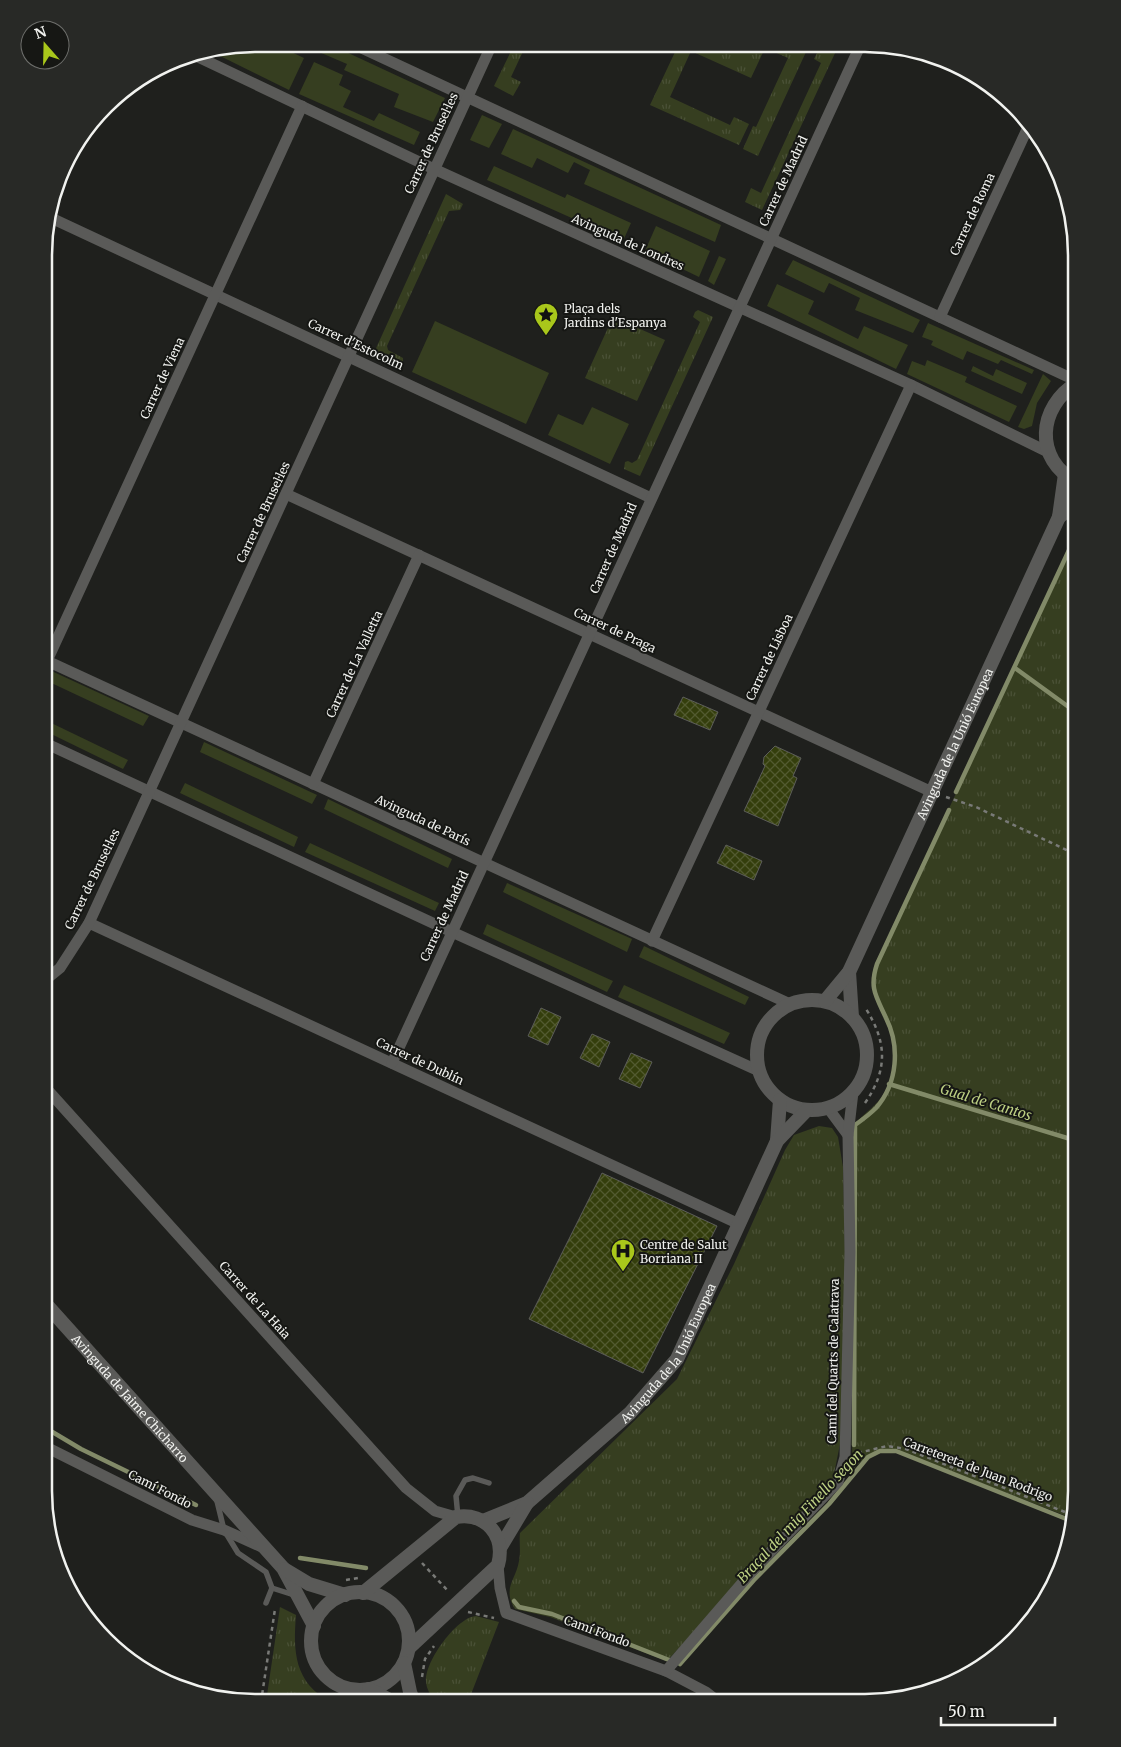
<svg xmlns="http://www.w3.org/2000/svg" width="1121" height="1747" viewBox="0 0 1121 1747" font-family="Merriweather,serif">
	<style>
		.grass { fill: url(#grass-tufts) }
		.garden { fill: #363e20 }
		.water { fill: url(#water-waves); stroke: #828a68 }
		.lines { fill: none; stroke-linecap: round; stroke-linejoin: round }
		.stream { stroke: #828a68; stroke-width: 4.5 }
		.building { fill: url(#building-cross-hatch); stroke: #5c5d59 }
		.path { stroke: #797a77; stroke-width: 2.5; stroke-dasharray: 4 4; stroke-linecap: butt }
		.service { stroke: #5a5a58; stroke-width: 5.5 }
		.minor { stroke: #5a5a58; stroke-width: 11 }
		.tertiary { stroke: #5a5a58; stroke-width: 14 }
		.labels { text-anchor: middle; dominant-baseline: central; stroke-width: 4; stroke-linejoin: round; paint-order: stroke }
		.street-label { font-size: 12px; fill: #f1f2ef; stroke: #161714 }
		.poi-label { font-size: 12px; fill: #f1f2ef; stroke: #161714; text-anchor: start }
		.water-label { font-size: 14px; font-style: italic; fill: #bdd083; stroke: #161714 }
		.rim { fill: none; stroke: #f1f2ef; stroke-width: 2.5 }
	</style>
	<defs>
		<pattern id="grass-tufts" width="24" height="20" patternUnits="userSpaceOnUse" patternTransform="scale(1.25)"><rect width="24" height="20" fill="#363e20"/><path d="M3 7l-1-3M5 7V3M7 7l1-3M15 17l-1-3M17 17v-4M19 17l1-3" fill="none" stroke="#4a5136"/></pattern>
		<pattern id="water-waves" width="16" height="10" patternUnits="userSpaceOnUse" patternTransform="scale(1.25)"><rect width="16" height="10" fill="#535e2e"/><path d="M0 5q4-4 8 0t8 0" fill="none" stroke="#6c764d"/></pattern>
		<pattern id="building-cross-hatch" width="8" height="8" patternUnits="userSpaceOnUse" patternTransform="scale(1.25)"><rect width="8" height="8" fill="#343e0c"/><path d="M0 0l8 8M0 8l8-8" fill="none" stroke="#525a30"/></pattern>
	</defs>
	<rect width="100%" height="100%" fill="#1f201d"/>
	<!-- grass -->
	<g class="grass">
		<polygon points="514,45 526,45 511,77 521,82 513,96 494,86"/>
		<polygon points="666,45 733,45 750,53 754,45 791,45 806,52 758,156 743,149 753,126 756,127 788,58 765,48 751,78 691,51 670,97 730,125 734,117 749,124 739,145 650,105 676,50"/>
		<polygon points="821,45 836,51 762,210 745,202 751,188 761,193 821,63 814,59"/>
		<polygon points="446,194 463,204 460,210 449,211 387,346 388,350 403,358 403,362 396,365 373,355"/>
		<polygon points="698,310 713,317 640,476 624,469 625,462 628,461 632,463 637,460 700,322 693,317 695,312"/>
		<polygon points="613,317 665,340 637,401 585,378"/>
		<path d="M1077,533V1505L1074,1519L896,1450C876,1450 865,1455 852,1471L854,1127C861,1113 879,1107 888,1086C895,1067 896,1045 889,1026C881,1006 870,994 873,972Z"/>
		<path d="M819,1126L832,1128L838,1137L843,1167L846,1290L840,1444L833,1479L667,1661L550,1617L515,1609C502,1588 516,1580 519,1561C521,1552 519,1543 520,1533L677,1379L734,1264L785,1150L794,1135Z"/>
		<path d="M280,1607L296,1615C293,1651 294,1683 331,1702H266Z"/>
		<path d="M476,1616L499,1622L468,1702H435C431,1696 426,1688 426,1681C425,1661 457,1617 476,1616Z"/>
	</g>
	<!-- garden -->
	<g class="garden">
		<polygon points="259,44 280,53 283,48 304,58 289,90 212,52 240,47 246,49 248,45"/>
		<polygon points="322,44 329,44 445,98 433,122 394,107 399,94 344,70 347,64 319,52"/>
		<polygon points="314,62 343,75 339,85 351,91 343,107 374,121 379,113 420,132 414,145 299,94"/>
		<polygon points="482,115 502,124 489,148 470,140"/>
		<polygon points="513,129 721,225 715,242 584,184 590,170 574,162 568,173 537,158 532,168 501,154"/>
		<polygon points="494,166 565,198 567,194 631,223 623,241 487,180"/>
		<polygon points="656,226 710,251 699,277 645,251"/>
		<polygon points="719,256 726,259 714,285 708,281"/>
		<polygon points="793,260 920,320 913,333 855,310 860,298 829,283 824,293 785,274"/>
		<polygon points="777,284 814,301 808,314 858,339 864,326 908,345 896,369 767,306"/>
		<polygon points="435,321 549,373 526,424 412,372"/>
		<polygon points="928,323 1034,370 1032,374 1001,360 998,364 967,351 963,360 931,345 933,341 922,337"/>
		<polygon points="927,360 967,377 965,382 1017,406 1009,422 907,374 912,361 925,366"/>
		<polygon points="973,366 993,376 996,369 1027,383 1022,394 971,371"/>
		<polygon points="1043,374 1051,381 1037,403 1032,426 1024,429 1018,427"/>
		<polygon points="592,407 629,424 610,464 548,435 558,414 583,425"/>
		<polygon points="45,668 149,716 143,726 45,680"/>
		<polygon points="45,720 128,760 123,769 45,731"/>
		<polygon points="204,742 317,795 312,804 200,752"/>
		<polygon points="185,783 298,837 294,847 180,793"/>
		<polygon points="328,799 452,859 448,868 324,809"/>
		<polygon points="310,843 439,903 435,911 305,852"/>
		<polygon points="507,883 632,939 627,952 503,892"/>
		<polygon points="487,924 613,981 607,992 483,934"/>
		<polygon points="644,946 749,997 745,1005 639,957"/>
		<polygon points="624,985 730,1033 724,1044 618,997"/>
	</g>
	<!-- water -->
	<path class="water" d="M1077,413V451C1069,439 1067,425 1077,413Z"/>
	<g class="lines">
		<!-- stream -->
		<g class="stream">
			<polyline points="1015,668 1077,713"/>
			<polyline points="956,792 1077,533"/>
			<polyline points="889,1084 1077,1141"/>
			<polyline points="44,1427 81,1449 196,1505"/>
			<path d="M854,1445L855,1125C862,1120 870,1114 876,1108C898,1083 900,1046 886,1018C876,996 869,988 877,964L949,810"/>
			<polyline points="300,1558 366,1568"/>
			<polyline points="514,1601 519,1607 552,1614 669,1660"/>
			<polyline points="680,1664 754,1580 829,1504 868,1457 880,1451 896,1451 1074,1522"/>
		</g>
	</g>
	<!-- building -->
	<g class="building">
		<polygon points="683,697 718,712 710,730 674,715"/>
		<polygon points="775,746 801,758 793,776 797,778 778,826 744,811 765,766 763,764 764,757"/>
		<polygon points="726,845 762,861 754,880 717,863"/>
		<polygon points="541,1008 561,1017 548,1045 528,1036"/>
		<polygon points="592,1034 610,1042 599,1067 580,1058"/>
		<polygon points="631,1053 652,1062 640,1088 619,1079"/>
		<polygon points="602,1173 717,1226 643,1373 529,1319"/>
	</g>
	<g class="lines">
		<!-- path -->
		<g class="path">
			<polyline points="946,797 976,807 1077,855"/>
			<path d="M865,1103C888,1070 887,1042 866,1009"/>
			<polyline points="44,1279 54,1291"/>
			<polyline points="858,1453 887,1446 906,1449 1075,1516"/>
			<polyline points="422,1563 449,1592"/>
			<polyline points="346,1580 358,1578"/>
			<polyline points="468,1612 494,1618"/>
			<polyline points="422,1677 425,1659 434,1646"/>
			<polyline points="261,1702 275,1609"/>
		</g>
		<!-- service -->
		<g class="service">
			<polyline points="217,1501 224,1530 238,1553 266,1572 272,1588 294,1595"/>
			<polyline points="458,1517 456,1496 465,1480 473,1478 489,1483"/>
			<polyline points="266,1603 272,1588"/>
		</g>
		<!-- minor -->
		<g class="minor">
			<polyline points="353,44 1077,381"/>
			<polyline points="196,56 434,169 911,385 1050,453"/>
			<polyline points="49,217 651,498"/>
			<polyline points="940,317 1030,123"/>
			<polyline points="286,494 932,792"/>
			<polyline points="45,660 790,1004"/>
			<polyline points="47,661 302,106"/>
			<polyline points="45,743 452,932 759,1071"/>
			<polyline points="313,784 419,555"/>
			<polyline points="89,923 739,1224"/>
			<polyline points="652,941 911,385"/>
			<polyline points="44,981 60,968 89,923 492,44"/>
			<polyline points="392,1063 860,46"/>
			<polyline points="44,1086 406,1488 435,1511 456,1517"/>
			<polyline points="828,1108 848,1135"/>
			<polyline points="44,1446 192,1520 224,1530 264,1548"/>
			<polyline points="498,1565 500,1588 506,1613 666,1671 706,1692 720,1703"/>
			<polyline points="666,1671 755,1568 838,1482 845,1457 850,1252 848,1135 853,1092"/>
		</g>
		<!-- tertiary -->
		<g class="tertiary">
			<path d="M1077,482C1033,460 1038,406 1077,383"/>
			<polyline points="1059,517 1077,503"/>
			<polyline points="849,972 852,1017"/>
			<circle cx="812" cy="1055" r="55"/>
			<path id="s1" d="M825,1001L849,972L1059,517L1065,474"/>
			<polyline points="777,1141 780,1100"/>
			<path id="s2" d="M44,1302L283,1568L314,1626"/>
			<path id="s3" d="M483,1521L527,1503L630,1413L677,1359L777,1141L807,1110"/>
			<polyline points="500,1548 527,1503"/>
			<polyline points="284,1569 309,1584 345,1595"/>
			<circle cx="360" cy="1641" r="49"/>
			<path d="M363,1593L456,1517C486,1512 506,1536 498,1565L409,1648"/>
			<polyline points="404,1663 410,1692 414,1702"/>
			<polyline points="369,1689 393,1702"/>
		</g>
	</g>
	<!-- icons -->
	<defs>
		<symbol id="sight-pin" viewBox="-11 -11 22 30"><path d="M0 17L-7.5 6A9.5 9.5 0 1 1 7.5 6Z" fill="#a9c71b" stroke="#161714"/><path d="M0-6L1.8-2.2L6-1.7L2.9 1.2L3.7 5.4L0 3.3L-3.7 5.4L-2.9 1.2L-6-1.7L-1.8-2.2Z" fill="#111"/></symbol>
		<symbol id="hospital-pin" viewBox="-11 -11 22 30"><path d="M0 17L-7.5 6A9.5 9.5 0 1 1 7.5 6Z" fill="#a9c71b" stroke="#161714"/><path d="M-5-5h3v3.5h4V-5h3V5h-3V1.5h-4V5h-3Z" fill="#111"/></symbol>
	</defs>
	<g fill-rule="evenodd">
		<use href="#sight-pin" x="532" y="301" width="28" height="38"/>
		<use href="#hospital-pin" x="609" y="1237" width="28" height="38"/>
	</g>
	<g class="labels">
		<!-- street labels -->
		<g class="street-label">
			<text transform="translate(431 143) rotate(-65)">Carrer de Brusel·les</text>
			<text transform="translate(783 181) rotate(-65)">Carrer de Madrid</text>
			<text transform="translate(972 214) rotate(-65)">Carrer de Roma</text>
			<text transform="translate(628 242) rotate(24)">Avinguda de Londres</text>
			<text transform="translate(356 344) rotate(25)">Carrer d'Estocolm</text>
			<text transform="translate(162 378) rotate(-65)">Carrer de Viena</text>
			<text transform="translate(263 512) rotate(-65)">Carrer de Brusel·les</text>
			<text transform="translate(613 548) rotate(-66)">Carrer de Madrid</text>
			<text transform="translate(615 630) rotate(25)">Carrer de Praga</text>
			<text transform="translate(769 657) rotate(-65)">Carrer de Lisboa</text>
			<text transform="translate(354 664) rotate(-65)">Carrer de La Valletta</text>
			<text stroke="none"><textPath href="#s1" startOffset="289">Avinguda de la Unió Europea</textPath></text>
			<text transform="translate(423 820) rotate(25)">Avinguda de París</text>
			<text transform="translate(92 879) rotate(-64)">Carrer de Brusel·les</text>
			<text transform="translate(444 916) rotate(-65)">Carrer de Madrid</text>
			<text transform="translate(420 1061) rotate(25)">Carrer de Dublín</text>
			<text transform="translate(255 1300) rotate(48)">Carrer de La Haia</text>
			<text stroke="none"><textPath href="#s3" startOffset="256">Avinguda de la Unió Europea</textPath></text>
			<text transform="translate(833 1361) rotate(-89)">Camí del Quarts de Calatrava</text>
			<text stroke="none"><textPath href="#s2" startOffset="129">Avinguda de Jaime Chicharro</textPath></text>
			<text transform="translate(978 1469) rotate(21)">Carretereta de Juan Rodrigo</text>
			<text transform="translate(160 1489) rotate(27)">Camí Fondo</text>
			<text transform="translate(597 1631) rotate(20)">Camí Fondo</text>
		</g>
		<!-- poi labels -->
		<g class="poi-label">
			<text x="564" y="308">Plaça dels<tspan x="564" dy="14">Jardins d'Espanya</tspan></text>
			<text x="640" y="1244">Centre de Salut<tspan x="640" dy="14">Borriana II</tspan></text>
		</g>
		<!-- water labels -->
		<g class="water-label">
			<text transform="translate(986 1102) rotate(17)">Gual de Cantos</text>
			<text transform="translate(800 1516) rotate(-47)">Braçal del mig Finello segon</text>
		</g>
	</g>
	<!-- crop -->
	<path d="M0 0H1121V1747H0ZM255 52H865A203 203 0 0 1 1068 255V1491A203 203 0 0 1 865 1694H255A203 203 0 0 1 52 1491V255A203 203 0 0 1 255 52Z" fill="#282926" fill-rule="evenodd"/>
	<path class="rim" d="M255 52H865A203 203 0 0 1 1068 255V1491A203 203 0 0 1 865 1694H255A203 203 0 0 1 52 1491V255A203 203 0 0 1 255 52Z"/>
	<!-- north arrow -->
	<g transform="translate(45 45) rotate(340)"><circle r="24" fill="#161714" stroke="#6e6f6c"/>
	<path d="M0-4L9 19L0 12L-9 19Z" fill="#a9c71b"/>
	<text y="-8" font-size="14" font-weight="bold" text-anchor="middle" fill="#f1f2ef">N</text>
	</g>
	<!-- scale -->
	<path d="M941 1717v8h114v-8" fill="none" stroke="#f1f2ef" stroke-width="2.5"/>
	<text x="948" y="1717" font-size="15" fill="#f1f2ef" stroke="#161714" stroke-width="4" paint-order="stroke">50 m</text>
</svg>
